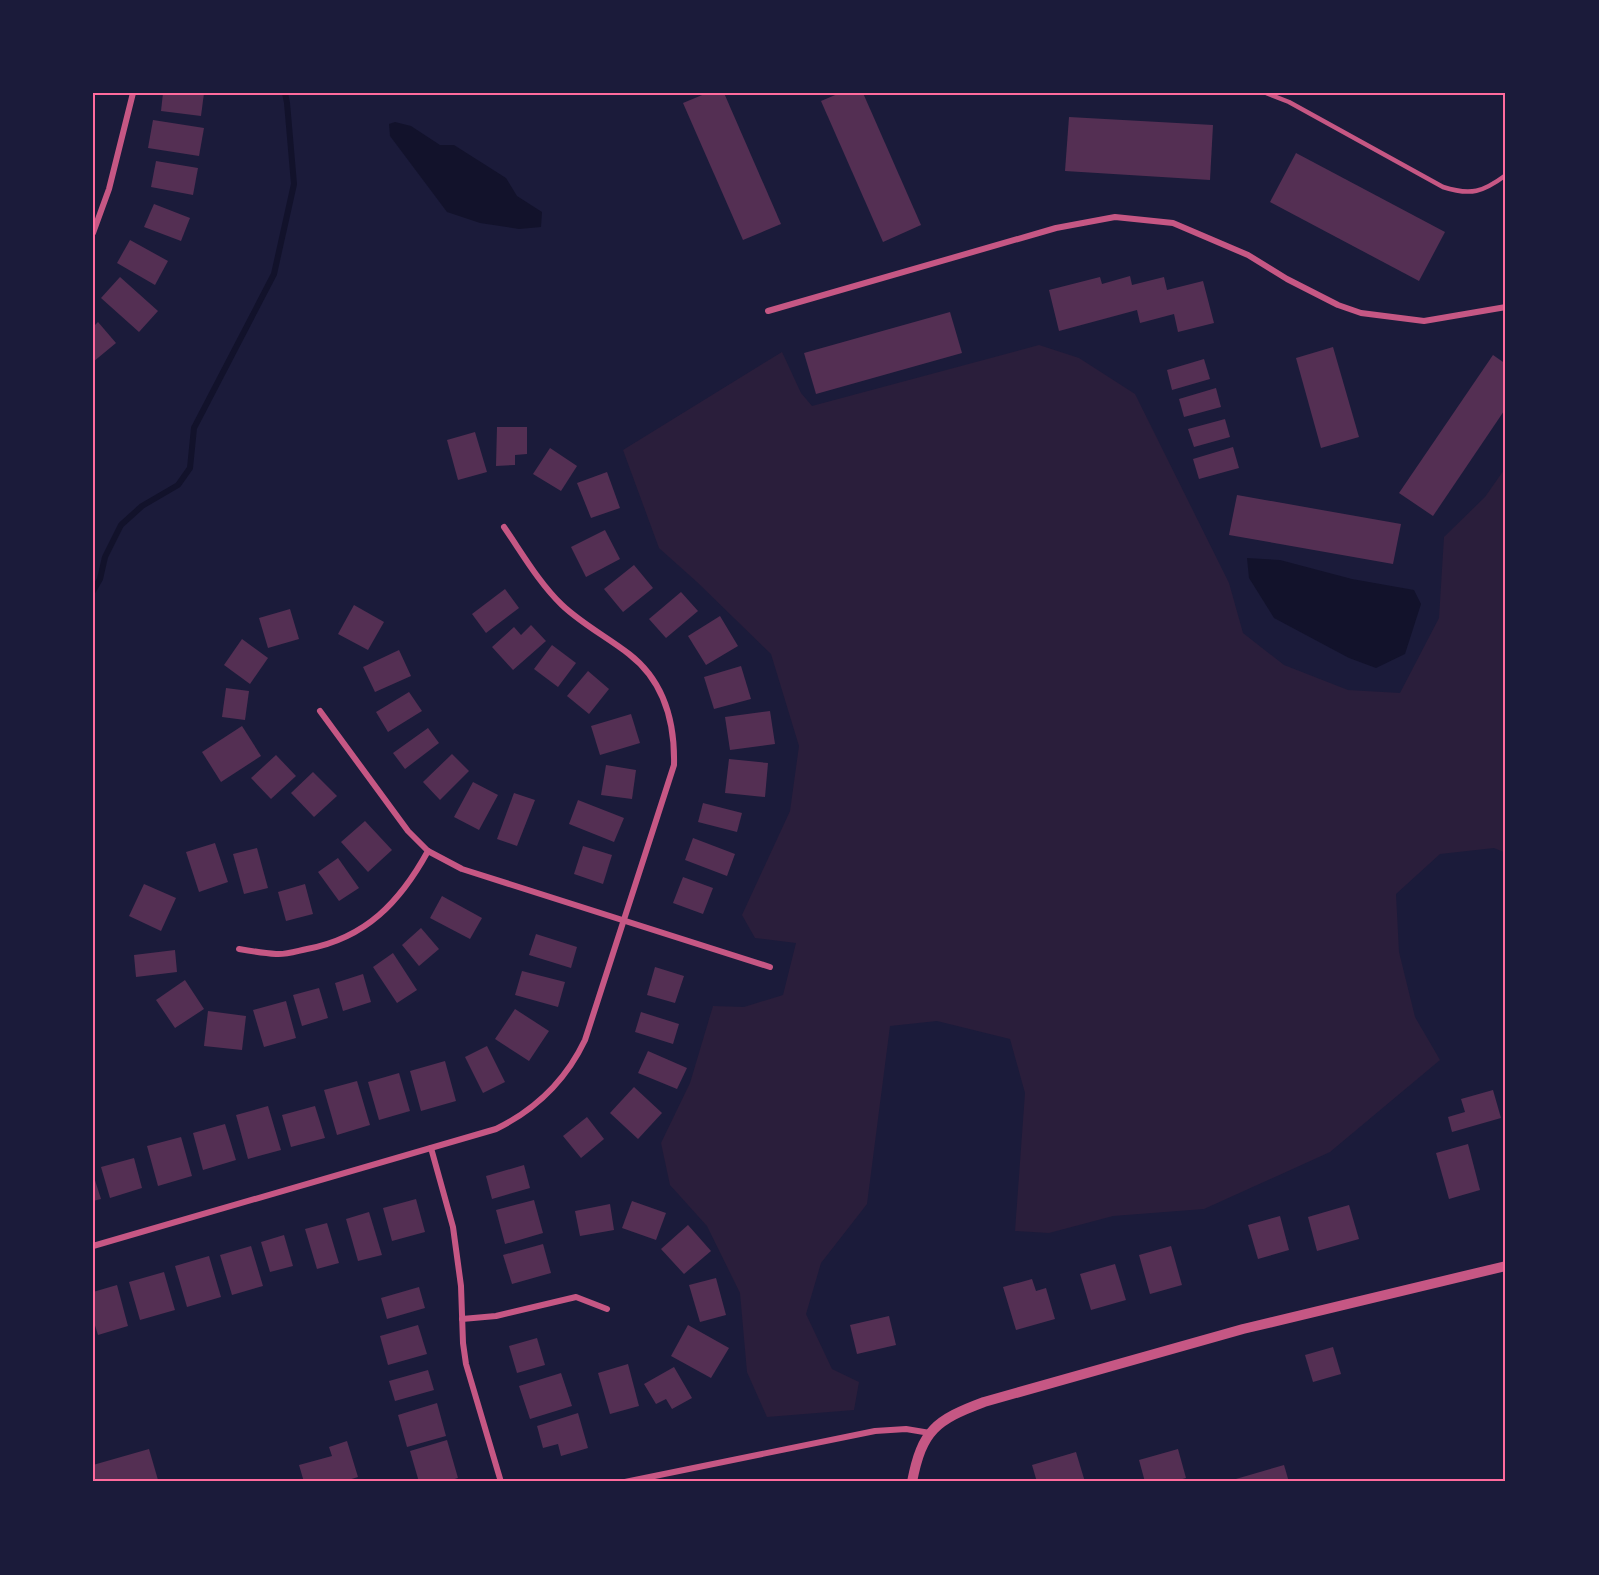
<svg xmlns="http://www.w3.org/2000/svg" width="1599" height="1575" viewBox="0 0 1599 1575" font-family="Inter,sans-serif">
	<style>
		.green { fill: #2a1e3b }
		.water { fill: #12122b }
		.lines { fill: none; stroke-linecap: round; stroke-linejoin: round }
		.stream { stroke: #12122b; stroke-width: 6 }
		.building { fill: #542f53 }
		.service { stroke: #c65784; stroke-width: 4.5 }
		.minor { stroke: #c65784; stroke-width: 6 }
		.tertiary { stroke: #c65784; stroke-width: 10 }
		.neatline { fill: none; stroke: #ff6b9d; stroke-width: 2 }
	</style>
	<rect width="100%" height="100%" fill="#1b1b3a"/>
	<!-- green -->
	<polygon class="green" points="1039,345 1079,358 1135,394 1229,583 1243,633 1284,665 1348,690 1400,693 1439,618 1444,537 1485,497 1506,467 1506,853 1494,848 1440,854 1396,894 1399,952 1415,1017 1440,1060 1330,1152 1204,1209 1113,1216 1049,1233 1015,1231 1025,1093 1010,1039 937,1021 890,1026 867,1204 821,1263 806,1314 832,1369 859,1382 854,1410 767,1417 747,1372 740,1293 707,1226 670,1185 661,1143 690,1083 713,1006 744,1007 783,995 796,943 755,938 742,915 790,811 799,746 771,654 697,582 659,548 623,450 782,352 801,393 812,406"/>
	<!-- water -->
	<g class="water">
		<polygon points="395,122 411,126 440,145 454,145 506,178 517,196 542,212 541,227 519,229 480,223 447,212 390,136 389,124"/>
		<polygon points="1247,558 1280,560 1352,579 1414,590 1421,604 1405,654 1376,668 1349,658 1274,618 1249,578"/>
	</g>
	<g class="lines">
		<!-- stream -->
		<polyline class="stream" points="93,591 100,579 105,557 121,525 142,506 178,485 190,468 194,428 274,274 294,184 287,103 285,93"/>
	</g>
	<!-- building -->
	<g class="building">
		<polygon points="163,93 204,93 201,116 161,111"/>
		<polygon points="707,93 724,93 781,224 743,240 683,103"/>
		<polygon points="840,93 863,93 921,225 883,242 821,101"/>
		<polygon points="1069,117 1213,125 1210,180 1065,171"/>
		<polygon points="153,120 204,128 199,156 148,148"/>
		<polygon points="1296,153 1445,232 1419,281 1270,202"/>
		<polygon points="156,161 198,168 193,195 151,187"/>
		<polygon points="154,204 190,218 181,241 144,227"/>
		<polygon points="130,240 168,261 155,285 117,263"/>
		<polygon points="1130,276 1132,285 1164,277 1167,290 1203,281 1214,323 1178,332 1174,314 1140,323 1137,310 1059,331 1049,290 1100,277 1102,284"/>
		<polygon points="120,277 158,311 139,332 101,298"/>
		<polygon points="950,312 962,353 816,394 804,353"/>
		<polygon points="98,322 116,343 93,362 93,327"/>
		<polygon points="1333,347 1359,437 1321,448 1296,358"/>
		<polygon points="1493,355 1506,364 1506,408 1433,516 1399,493"/>
		<polygon points="1204,359 1210,379 1172,390 1167,370"/>
		<polygon points="1216,388 1221,407 1184,417 1179,399"/>
		<polygon points="1225,419 1230,437 1194,447 1188,429"/>
		<polygon points="497,427 527,427 527,454 515,455 515,465 496,466"/>
		<polygon points="475,432 487,472 458,480 447,440"/>
		<polygon points="1233,447 1239,468 1199,479 1193,459"/>
		<polygon points="550,448 577,466 561,491 533,474"/>
		<polygon points="607,472 620,508 591,518 577,483"/>
		<polygon points="1237,495 1401,524 1393,564 1229,535"/>
		<polygon points="605,530 620,559 586,577 571,547"/>
		<polygon points="634,565 653,588 623,612 604,589"/>
		<polygon points="505,589 519,608 486,633 472,614"/>
		<polygon points="681,592 698,611 666,638 649,619"/>
		<polygon points="354,605 384,622 368,650 338,634"/>
		<polygon points="290,609 299,639 268,648 259,618"/>
		<polygon points="720,616 738,646 706,665 688,636"/>
		<polygon points="531,625 546,641 513,670 492,647 514,627 521,635"/>
		<polygon points="242,639 268,658 250,684 224,665"/>
		<polygon points="552,645 576,663 558,687 534,669"/>
		<polygon points="399,650 411,676 375,692 363,667"/>
		<polygon points="741,666 751,699 714,709 704,677"/>
		<polygon points="588,671 609,689 589,714 567,696"/>
		<polygon points="226,688 249,691 245,720 222,717"/>
		<polygon points="409,692 422,711 388,732 376,712"/>
		<polygon points="770,711 775,744 730,750 725,717"/>
		<polygon points="631,714 640,743 600,755 591,726"/>
		<polygon points="242,726 261,756 221,782 202,752"/>
		<polygon points="428,728 439,743 405,769 393,753"/>
		<polygon points="452,754 469,771 440,800 423,782"/>
		<polygon points="276,755 296,776 271,799 251,778"/>
		<polygon points="729,759 768,763 765,797 725,793"/>
		<polygon points="606,765 636,770 632,799 601,795"/>
		<polygon points="313,772 337,796 314,817 291,793"/>
		<polygon points="473,782 498,795 479,830 454,817"/>
		<polygon points="514,793 535,800 517,846 497,839"/>
		<polygon points="578,800 624,818 614,842 569,824"/>
		<polygon points="703,803 742,813 737,832 698,822"/>
		<polygon points="365,821 392,850 368,872 341,842"/>
		<polygon points="693,838 735,854 727,876 685,860"/>
		<polygon points="215,843 228,882 199,892 186,852"/>
		<polygon points="583,846 612,855 603,884 574,874"/>
		<polygon points="257,848 268,888 244,894 233,854"/>
		<polygon points="338,858 359,888 339,901 318,872"/>
		<polygon points="683,877 713,888 703,914 673,903"/>
		<polygon points="144,884 176,898 161,931 129,916"/>
		<polygon points="305,884 313,914 286,921 278,892"/>
		<polygon points="442,896 482,918 470,939 430,918"/>
		<polygon points="421,928 439,949 419,966 402,945"/>
		<polygon points="536,934 577,947 571,968 529,955"/>
		<polygon points="175,950 177,972 136,977 134,955"/>
		<polygon points="393,953 417,990 397,1003 373,967"/>
		<polygon points="655,967 684,976 675,1003 647,995"/>
		<polygon points="522,971 565,982 558,1007 515,995"/>
		<polygon points="363,974 371,1002 343,1011 335,983"/>
		<polygon points="185,980 204,1009 175,1028 156,1000"/>
		<polygon points="319,988 328,1018 302,1026 293,995"/>
		<polygon points="286,1001 296,1038 264,1047 253,1010"/>
		<polygon points="515,1009 549,1031 529,1061 495,1039"/>
		<polygon points="208,1011 246,1016 242,1050 204,1046"/>
		<polygon points="641,1012 679,1024 673,1044 635,1032"/>
		<polygon points="487,1046 505,1082 483,1093 465,1057"/>
		<polygon points="648,1051 687,1068 677,1089 638,1073"/>
		<polygon points="445,1061 456,1101 421,1111 410,1071"/>
		<polygon points="399,1073 410,1111 379,1120 368,1082"/>
		<polygon points="357,1081 370,1125 337,1135 324,1090"/>
		<polygon points="634,1087 662,1113 638,1139 610,1113"/>
		<polygon points="1493,1090 1501,1118 1452,1132 1448,1117 1465,1112 1461,1099"/>
		<polygon points="268,1106 281,1150 248,1159 236,1115"/>
		<polygon points="315,1106 325,1138 291,1147 282,1115"/>
		<polygon points="587,1117 604,1139 581,1158 563,1136"/>
		<polygon points="225,1124 236,1160 203,1170 193,1133"/>
		<polygon points="181,1137 192,1176 158,1186 147,1146"/>
		<polygon points="1468,1144 1480,1190 1449,1199 1436,1153"/>
		<polygon points="134,1158 142,1188 110,1198 101,1167"/>
		<polygon points="524,1165 530,1188 492,1199 486,1176"/>
		<polygon points="93,1174 101,1199 93,1201"/>
		<polygon points="416,1199 425,1232 392,1241 383,1208"/>
		<polygon points="534,1200 543,1233 505,1244 496,1210"/>
		<polygon points="632,1201 666,1213 656,1240 622,1228"/>
		<polygon points="610,1204 614,1230 580,1236 575,1211"/>
		<polygon points="1349,1205 1359,1239 1317,1251 1308,1217"/>
		<polygon points="369,1212 382,1255 358,1261 346,1219"/>
		<polygon points="1280,1216 1289,1250 1258,1259 1248,1225"/>
		<polygon points="327,1223 339,1263 317,1269 305,1229"/>
		<polygon points="688,1225 711,1251 684,1274 661,1249"/>
		<polygon points="284,1235 293,1266 270,1272 261,1242"/>
		<polygon points="543,1244 551,1273 512,1284 503,1255"/>
		<polygon points="251,1246 263,1286 232,1295 220,1255"/>
		<polygon points="1171,1246 1182,1285 1150,1294 1139,1255"/>
		<polygon points="209,1256 221,1297 187,1307 175,1266"/>
		<polygon points="1115,1264 1126,1300 1091,1310 1080,1274"/>
		<polygon points="164,1272 175,1310 140,1320 129,1282"/>
		<polygon points="716,1278 726,1315 700,1322 689,1285"/>
		<polygon points="1032,1279 1036,1291 1046,1288 1055,1319 1016,1330 1003,1287"/>
		<polygon points="117,1285 128,1326 98,1335 93,1319 93,1292"/>
		<polygon points="419,1287 425,1308 387,1319 381,1298"/>
		<polygon points="889,1316 896,1345 857,1354 850,1325"/>
		<polygon points="418,1325 427,1354 388,1365 380,1336"/>
		<polygon points="688,1325 729,1348 711,1378 671,1356"/>
		<polygon points="537,1338 545,1365 517,1373 509,1346"/>
		<polygon points="1333,1347 1341,1374 1313,1382 1305,1355"/>
		<polygon points="628,1364 639,1406 610,1414 598,1373"/>
		<polygon points="674,1367 692,1398 672,1409 666,1399 656,1404 644,1384"/>
		<polygon points="428,1370 434,1390 395,1401 389,1381"/>
		<polygon points="561,1373 572,1406 530,1419 519,1386"/>
		<polygon points="437,1403 446,1436 407,1447 398,1415"/>
		<polygon points="578,1413 588,1448 561,1456 558,1444 543,1448 537,1426"/>
		<polygon points="447,1440 458,1478 445,1482 419,1482 410,1451"/>
		<polygon points="347,1441 358,1477 342,1482 304,1482 299,1465 332,1456 329,1447"/>
		<polygon points="149,1449 158,1480 151,1482 93,1482 93,1465"/>
		<polygon points="1178,1449 1186,1478 1172,1482 1145,1482 1139,1460"/>
		<polygon points="1076,1452 1085,1482 1037,1482 1032,1465"/>
		<polygon points="1284,1465 1289,1482 1229,1482 1229,1481"/>
	</g>
	<g class="lines">
		<!-- service -->
		<path class="service" d="M1266,93L1289,102L1443,187C1471,196 1483,192 1506,175"/>
		<!-- minor -->
		<g class="minor">
			<polyline points="93,233 109,189 133,93"/>
			<polyline points="768,311 1056,228 1115,217 1173,223 1248,255 1287,279 1338,305 1361,313 1424,321 1506,307"/>
			<polyline points="320,711 408,831 428,851 462,869 770,967"/>
			<path d="M239,949C251,951 263,953 276,954C286,955 297,951 307,949C366,938 400,902 428,851"/>
			<polyline points="431,1148 453,1227 461,1286 463,1343 466,1364 501,1482"/>
			<path d="M93,1246L496,1129C537,1109 566,1080 585,1040L674,765C675,723 664,681 629,654C607,637 582,624 562,605C539,583 522,553 504,527"/>
			<polyline points="462,1319 496,1316 576,1297 607,1309"/>
			<polyline points="625,1482 875,1431 906,1429 930,1433"/>
		</g>
		<!-- tertiary -->
		<path class="tertiary" d="M912,1482C922,1430 936,1420 984,1402L1243,1329L1506,1266"/>
	</g>
	<!-- border -->
	<rect width="1599" height="1575" fill="none" stroke="#1b1b3a" stroke-width="189"/>
	<rect x="94" y="94" width="1410" height="1386" class="neatline"/>
</svg>
